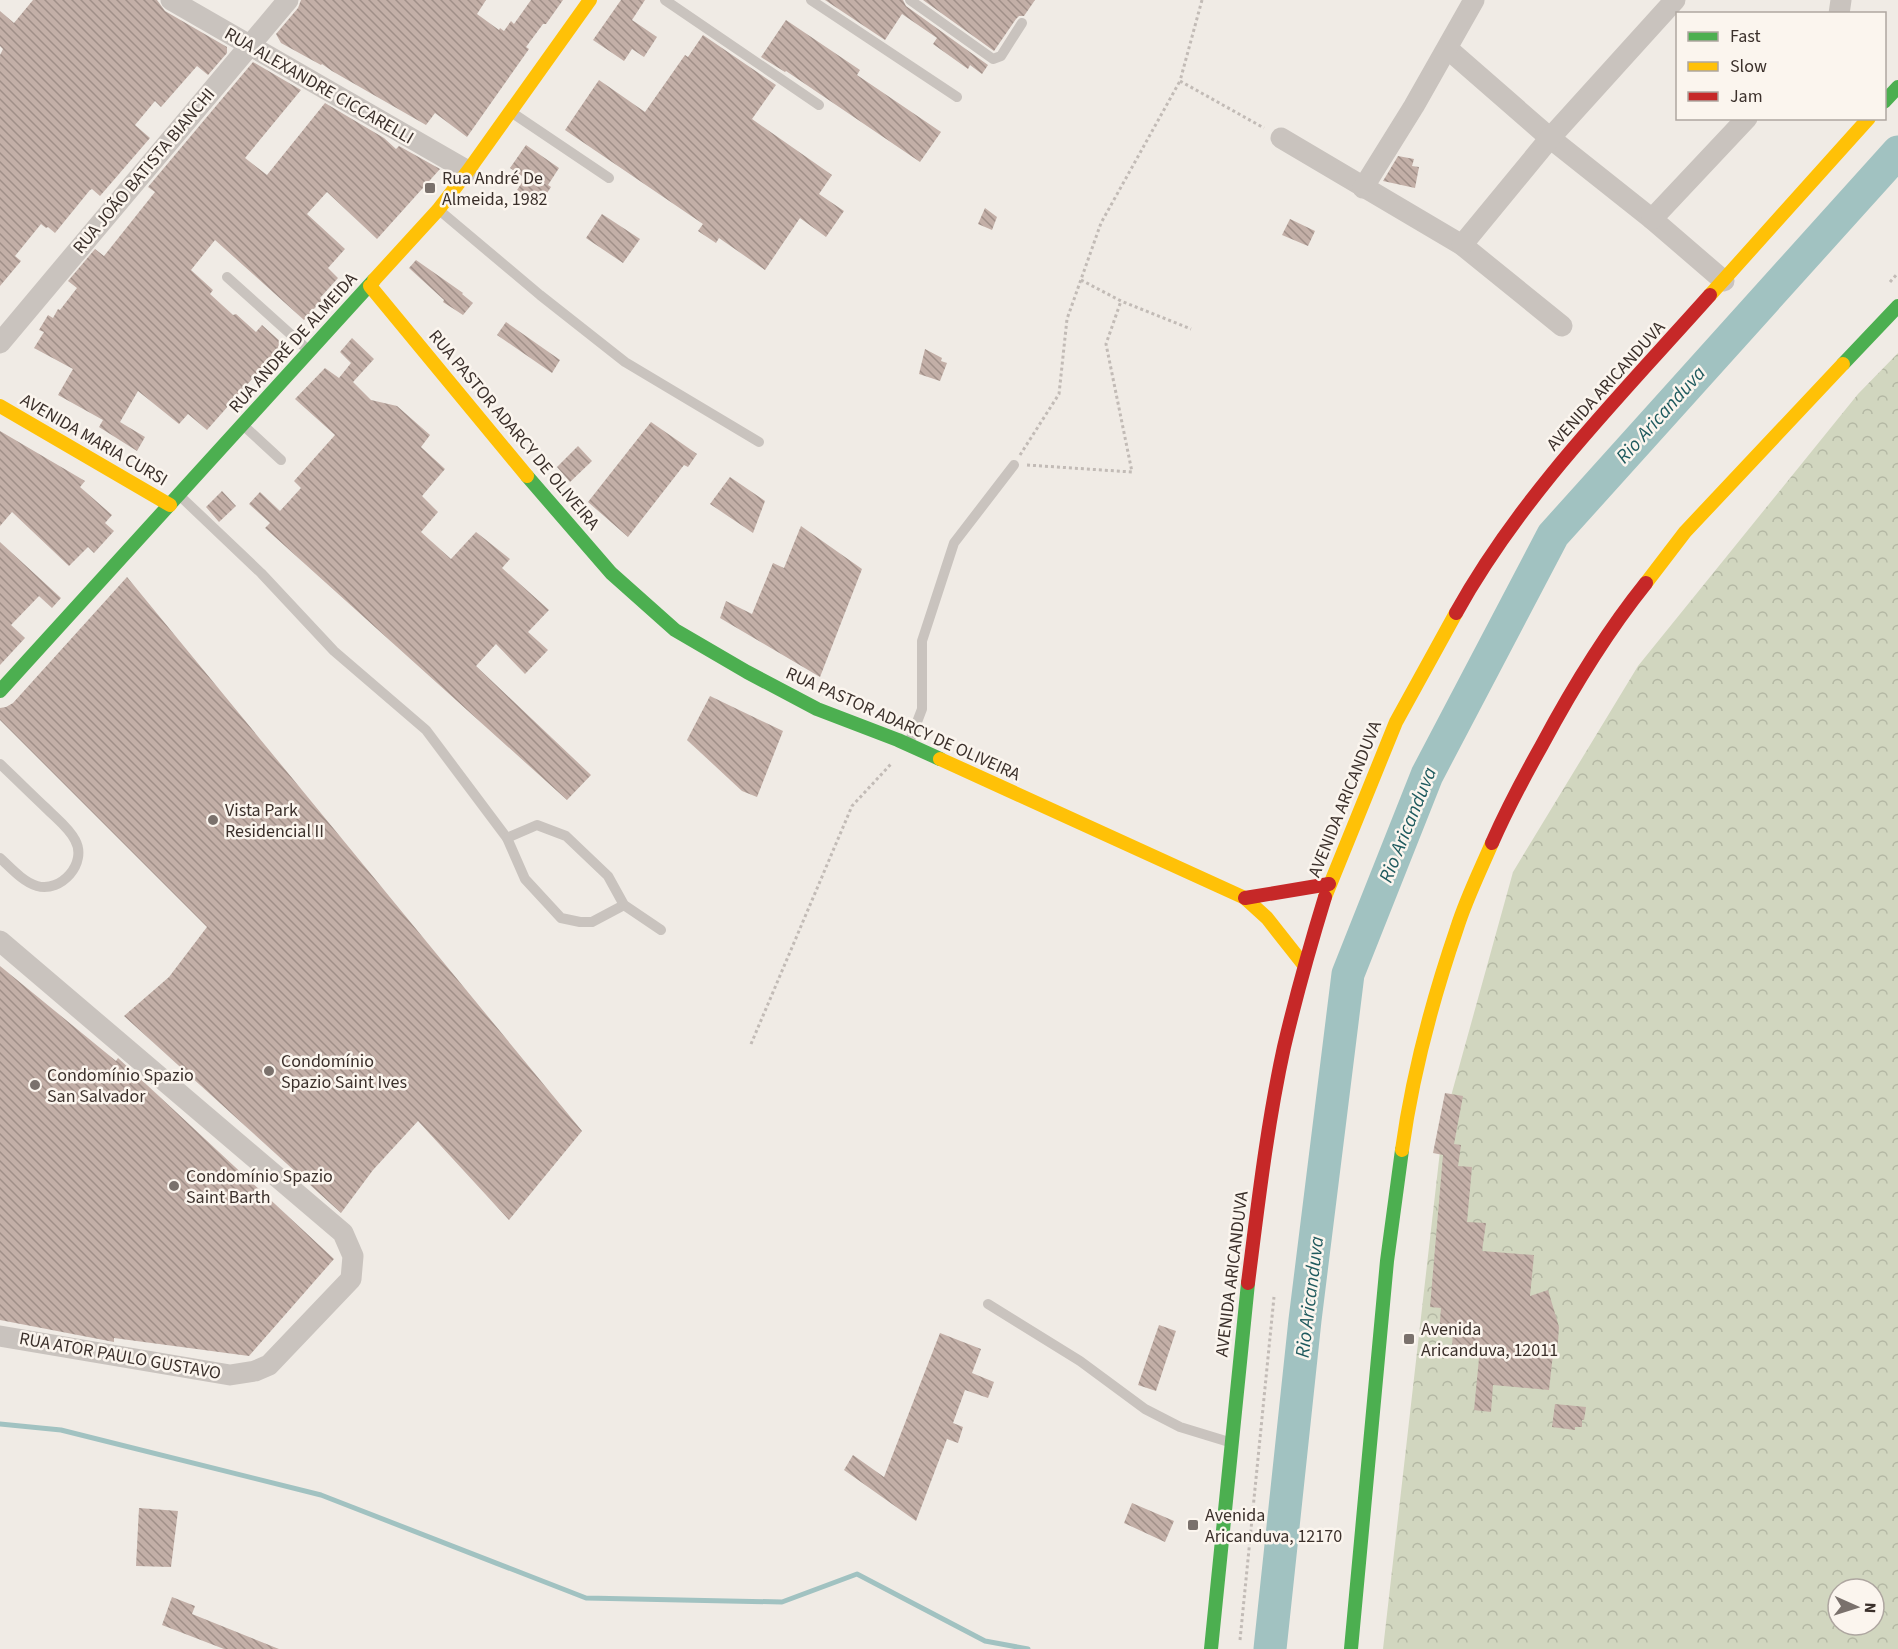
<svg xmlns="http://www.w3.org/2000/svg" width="1898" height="1649" viewBox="0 0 1898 1649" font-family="'Source Sans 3',sans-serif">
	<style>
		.forest { fill: url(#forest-crowns); fill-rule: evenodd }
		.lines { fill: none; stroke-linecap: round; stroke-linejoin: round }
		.stream { stroke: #a1c2c1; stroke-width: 5 }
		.river { stroke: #a1c2c1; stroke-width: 33 }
		.building { fill: url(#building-back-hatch) }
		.path { stroke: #c2bbb6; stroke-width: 3; stroke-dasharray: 3 3; stroke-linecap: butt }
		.lane { stroke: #c9c3be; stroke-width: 10 }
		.street { stroke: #c9c3be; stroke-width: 21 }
		.fast { stroke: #4caf50; stroke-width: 14 }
		.slow { stroke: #ffc107; stroke-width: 14 }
		.jam { stroke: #c62828; stroke-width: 14 }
		.poi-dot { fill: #7a716c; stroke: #fbf5ee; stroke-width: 2 }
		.labels { text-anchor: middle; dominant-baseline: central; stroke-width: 5; stroke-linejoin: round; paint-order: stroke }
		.street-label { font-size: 18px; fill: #3b302b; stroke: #fbf5ee }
		.poi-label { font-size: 18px; fill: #3b302b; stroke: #fbf5ee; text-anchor: start }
		.water-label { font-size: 20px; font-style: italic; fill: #1f5a5e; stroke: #fbf5ee }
	</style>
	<defs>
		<pattern id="forest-crowns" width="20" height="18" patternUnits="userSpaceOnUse" patternTransform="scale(1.5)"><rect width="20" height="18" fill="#d1d6bf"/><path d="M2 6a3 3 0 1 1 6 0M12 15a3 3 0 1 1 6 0" fill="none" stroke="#b4b8a4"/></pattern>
		<pattern id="building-back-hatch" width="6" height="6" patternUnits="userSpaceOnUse" patternTransform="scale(1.5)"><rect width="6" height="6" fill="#c3afa7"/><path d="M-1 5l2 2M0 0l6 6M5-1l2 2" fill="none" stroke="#a08f88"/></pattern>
	</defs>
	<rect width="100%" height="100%" fill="#f0ebe5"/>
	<!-- forest -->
	<path class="forest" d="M1898,353V1649H1383L1443,1125L1513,872L1638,666L1858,394ZM1838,1589H1874V1625H1838Z"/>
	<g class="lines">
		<!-- stream -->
		<polyline class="stream" points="0,1424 61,1430 321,1495 586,1598 782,1602 857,1574 985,1641 1028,1649"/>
		<!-- river -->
		<polyline class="river" points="1270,1649 1305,1320 1348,974 1427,775 1553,535 1898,152"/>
	</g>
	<!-- building -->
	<g class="building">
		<polygon points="33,0 157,0 165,11 227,47 227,53 208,75 197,66 161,107 155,101 135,125 150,138 100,196 92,189 90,190 55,233 48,227 46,228 41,224 15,256 21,261 0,286 0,55 3,49 0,46 0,11 14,23"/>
		<polygon points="301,0 486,0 477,14 499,30 500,28 504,31 511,21 514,24 531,0 563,0 546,24 543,24 526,47 529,49 467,137 435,113 426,125 332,71 322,64 321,65 281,43 276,34 298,8"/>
		<polygon points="621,0 645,0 632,20 657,37 644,57 632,49 624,61 593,40"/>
		<polygon points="825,0 903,0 906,6 988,65 982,74 970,65 968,69 933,44 937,38 902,14 885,40"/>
		<polygon points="923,0 1035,0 1024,16 1019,16 1016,19 994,51"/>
		<polygon points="786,20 860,70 857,75 941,132 920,162 786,71 785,72 761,57"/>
		<polygon points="703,35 776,85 752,119 832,175 819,194 844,211 826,237 800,218 765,270 719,238 716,243 698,231 703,224 565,130 599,80 645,112 685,55 688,57"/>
		<polygon points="253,62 301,90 245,158 267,175 325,103 384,138 396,149 399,146 440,169 377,239 327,192 307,214 345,249 328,268 338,278 320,298 322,300 304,320 215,240 191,270 213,290 210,294 233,315 236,314 256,332 262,325 283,344 207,430 188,414 179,424 138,391 120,422 145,437 137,451 99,427 103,420 58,395 73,369 34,348 44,332 39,330 48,315 53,318 58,309 60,310 77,288 68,281 95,249 104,256 155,192 148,187"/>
		<polygon points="526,145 559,168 548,185 551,187 539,205 517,190 525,178 510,168"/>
		<polygon points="1398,156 1414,159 1412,166 1419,167 1415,188 1383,181"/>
		<polygon points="985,208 997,217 992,230 978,224"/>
		<polygon points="602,214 640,239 623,263 586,238"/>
		<polygon points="1290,219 1315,231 1308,246 1282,235"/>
		<polygon points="416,260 463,293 462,294 473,303 463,315 443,302 444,300 409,268"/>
		<polygon points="506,322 560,360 552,373 497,335"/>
		<polygon points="352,338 374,359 353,382 371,400 397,406 430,435 421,447 445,469 422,496 438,512 421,532 451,559 476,532 510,559 502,568 549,610 528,632 548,650 525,674 496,644 476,666 591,775 567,800 265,528 270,523 249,504 260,492 280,511 301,488 294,481 335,435 295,399 325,368 339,378 351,363 340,352"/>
		<polygon points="925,349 942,358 941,361 947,363 940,381 919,374"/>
		<polygon points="651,422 697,454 688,467 684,465 628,537 588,502"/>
		<polygon points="0,431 85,481 80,487 112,515 105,523 114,531 94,553 88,547 69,566 12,512 0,526"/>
		<polygon points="578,446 592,461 570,482 557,467"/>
		<polygon points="730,477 765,501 753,533 710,504"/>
		<polygon points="222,491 236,506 219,522 206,507"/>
		<polygon points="801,526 862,569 820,677 720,618 726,601 752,614 773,563 784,568"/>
		<polygon points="0,542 61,598 52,608 39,596 11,625 25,638 0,665"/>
		<polygon points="127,577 582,1131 509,1220 418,1121 373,1170 341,1213 124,1016 169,977 207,927 0,720 0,708 6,707 13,703"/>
		<polygon points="710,696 783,731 757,797 742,791 687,740"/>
		<polygon points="0,966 116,1061 118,1058 334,1259 249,1356 114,1338 114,1342 0,1320"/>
		<polygon points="1445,1093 1463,1096 1454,1144 1461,1145 1458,1166 1472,1167 1467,1222 1486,1223 1482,1251 1534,1255 1530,1296 1548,1290 1559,1327 1557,1354 1553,1354 1549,1390 1493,1385 1491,1412 1474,1410 1480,1348 1452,1346 1453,1333 1439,1332 1441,1308 1430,1307 1443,1155 1433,1153"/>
		<polygon points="1159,1325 1176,1331 1156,1391 1138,1385"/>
		<polygon points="940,1333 981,1349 972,1373 994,1382 988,1398 965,1390 953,1423 963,1427 958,1443 947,1439 916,1521 844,1470 853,1455 884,1477"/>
		<polygon points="1555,1404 1586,1407 1584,1420 1582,1420 1582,1427 1575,1427 1575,1430 1552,1427"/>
		<polygon points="1132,1503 1174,1521 1165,1542 1124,1523"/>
		<polygon points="139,1508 178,1511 171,1567 136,1566"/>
		<polygon points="172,1597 195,1606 192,1614 279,1649 224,1649 162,1625"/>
	</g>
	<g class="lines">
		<!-- path -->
		<g class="path">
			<polyline points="1202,0 1180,81 1264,128"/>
			<polyline points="1081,280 1121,301 1191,329"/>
			<polyline points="1890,282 1898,273"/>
			<polyline points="1020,455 1059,394 1067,319 1101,223 1180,81"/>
			<polyline points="1027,465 1132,472 1106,344 1121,301"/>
			<polyline points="751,1044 852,806 891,764"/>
			<polyline points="1240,1640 1274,1297"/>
		</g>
		<!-- lane -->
		<g class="lane">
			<polyline points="665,0 819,105"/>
			<polyline points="811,0 957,97"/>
			<polyline points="910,0 993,59 1001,56 1022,23"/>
			<polyline points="511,112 609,178"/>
			<polyline points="439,210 540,295 625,362 759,442"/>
			<polyline points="227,277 307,349"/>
			<polyline points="243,425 281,460"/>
			<polyline points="180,496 261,573 334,651 426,730 507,838 525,879 561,918 580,922 592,922 624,905"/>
			<polyline points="909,743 922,709 922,641 954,543 1014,465"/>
			<path d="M0,764C16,779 31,794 47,809C57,819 69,828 75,840C88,863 61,893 37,886C23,882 10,867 0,858"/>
			<polyline points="507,838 537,825 566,836 608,876 624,905 661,930"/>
			<polyline points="988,1304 1080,1361 1145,1409 1180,1427 1229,1442"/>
		</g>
		<!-- street -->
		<g class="street">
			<polyline points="171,0 468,171"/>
			<polyline points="1839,14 1841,0"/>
			<polyline points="1448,49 1550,138 1652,219 1724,281"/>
			<polyline points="1281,138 1462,245 1562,326"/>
			<polyline points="1363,188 1414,106 1474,0"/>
			<polyline points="1652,219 1747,118"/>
			<polyline points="1462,245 1550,138 1675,0"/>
			<polyline points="0,343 288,0"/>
			<polyline points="0,941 343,1233 353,1256 351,1279 269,1365 255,1371 230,1375 0,1336"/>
		</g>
		<!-- fast -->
		<g class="fast">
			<polyline points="1884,102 1898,87"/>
			<polyline points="1843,364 1898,306"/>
			<polyline points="527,476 611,573 675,630 747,672 817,709 898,740 940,759"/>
			<polyline points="0,691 374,280"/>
			<polyline points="1211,1649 1248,1283"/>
			<polyline points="1351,1649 1387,1261 1402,1150"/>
		</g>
		<!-- slow -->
		<g class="slow">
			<polyline points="374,280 438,210 468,171 590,0"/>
			<polyline points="370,286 527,476"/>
			<polyline points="1710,295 1869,118"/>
			<polyline points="0,406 170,505"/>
			<polyline points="1646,583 1685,532 1843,364"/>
			<polyline points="940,759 1245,898 1267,918 1304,965"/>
			<polyline points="1325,897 1396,722 1456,613"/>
			<path d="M1402,1150C1412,1077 1433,998 1457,928C1466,899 1480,871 1492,843"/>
		</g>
		<!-- jam -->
		<g class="jam">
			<path d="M1456,613C1522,494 1620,396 1710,295"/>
			<path d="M1492,843C1507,809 1524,777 1542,745C1573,687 1605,634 1646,583"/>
			<polyline points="1245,898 1329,884"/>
			<path d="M1248,1283C1258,1204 1267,1125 1284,1047C1296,996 1310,946 1325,897"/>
		</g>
	</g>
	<!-- markers -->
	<g class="poi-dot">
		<rect x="424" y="182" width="12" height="12" rx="3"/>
		<circle cx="213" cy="820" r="6"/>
		<circle cx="269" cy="1071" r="6"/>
		<circle cx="35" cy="1085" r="6"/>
		<circle cx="174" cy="1186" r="6"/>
		<rect x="1403" y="1333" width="12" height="12" rx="3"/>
		<rect x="1187" y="1519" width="12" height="12" rx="3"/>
	</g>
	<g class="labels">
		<!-- street labels -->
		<g class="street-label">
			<text transform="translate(319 86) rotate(30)">RUA ALEXANDRE CICCARELLI</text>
			<text transform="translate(144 171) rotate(-50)">RUA JOÃO BATISTA BIANCHI</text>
			<text transform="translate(293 343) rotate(-48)">RUA ANDRÉ DE ALMEIDA</text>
			<text transform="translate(1606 386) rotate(-48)">AVENIDA ARICANDUVA</text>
			<text transform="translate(514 430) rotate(50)">RUA PASTOR ADARCY DE OLIVEIRA</text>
			<text transform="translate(94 440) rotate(30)">AVENIDA MARIA CURSI</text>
			<text transform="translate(903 724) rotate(24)">RUA PASTOR ADARCY DE OLIVEIRA</text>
			<text transform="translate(1345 799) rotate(-68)">AVENIDA ARICANDUVA</text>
			<text transform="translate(1232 1274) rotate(-83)">AVENIDA ARICANDUVA</text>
			<text transform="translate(120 1356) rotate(10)">RUA ATOR PAULO GUSTAVO</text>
		</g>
		<!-- poi labels -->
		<g class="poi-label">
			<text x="442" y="178">Rua André De<tspan x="442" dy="21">Almeida, 1982</tspan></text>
			<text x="225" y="810">Vista Park<tspan x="225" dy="21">Residencial II</tspan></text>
			<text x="281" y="1061">Condomínio<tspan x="281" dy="21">Spazio Saint Ives</tspan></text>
			<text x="47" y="1075">Condomínio Spazio<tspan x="47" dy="21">San Salvador</tspan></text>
			<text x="186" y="1176">Condomínio Spazio<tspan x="186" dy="21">Saint Barth</tspan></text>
			<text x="1421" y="1329">Avenida<tspan x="1421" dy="21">Aricanduva, 12011</tspan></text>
			<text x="1205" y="1515">Avenida<tspan x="1205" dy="21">Aricanduva, 12170</tspan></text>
		</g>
		<!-- water labels -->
		<g class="water-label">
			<text transform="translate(1661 415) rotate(-48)">Rio Aricanduva</text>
			<text transform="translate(1408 825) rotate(-68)">Rio Aricanduva</text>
			<text transform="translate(1310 1297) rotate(-83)">Rio Aricanduva</text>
		</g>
	</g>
	<!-- legend -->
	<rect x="1676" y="12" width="210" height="108" fill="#fbf5ee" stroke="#aea6a0" stroke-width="1.5"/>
	<rect x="1688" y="32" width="30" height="9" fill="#4caf50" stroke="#aea6a0" stroke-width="1.5"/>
	<text x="1730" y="42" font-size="18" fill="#3b302b">Fast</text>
	<rect x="1688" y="62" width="30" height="9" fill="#ffc107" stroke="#aea6a0" stroke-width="1.5"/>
	<text x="1730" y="72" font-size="18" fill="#3b302b">Slow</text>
	<rect x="1688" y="92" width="30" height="9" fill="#c62828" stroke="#aea6a0" stroke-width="1.5"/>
	<text x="1730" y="102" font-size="18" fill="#3b302b">Jam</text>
	<!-- north arrow -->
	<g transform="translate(1856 1607) rotate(93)"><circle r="28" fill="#fbf5ee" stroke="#aea6a0" stroke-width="1.5"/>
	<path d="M0-4.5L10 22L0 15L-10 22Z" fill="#7a716c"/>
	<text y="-9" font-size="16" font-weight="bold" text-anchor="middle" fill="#3b302b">N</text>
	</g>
</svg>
